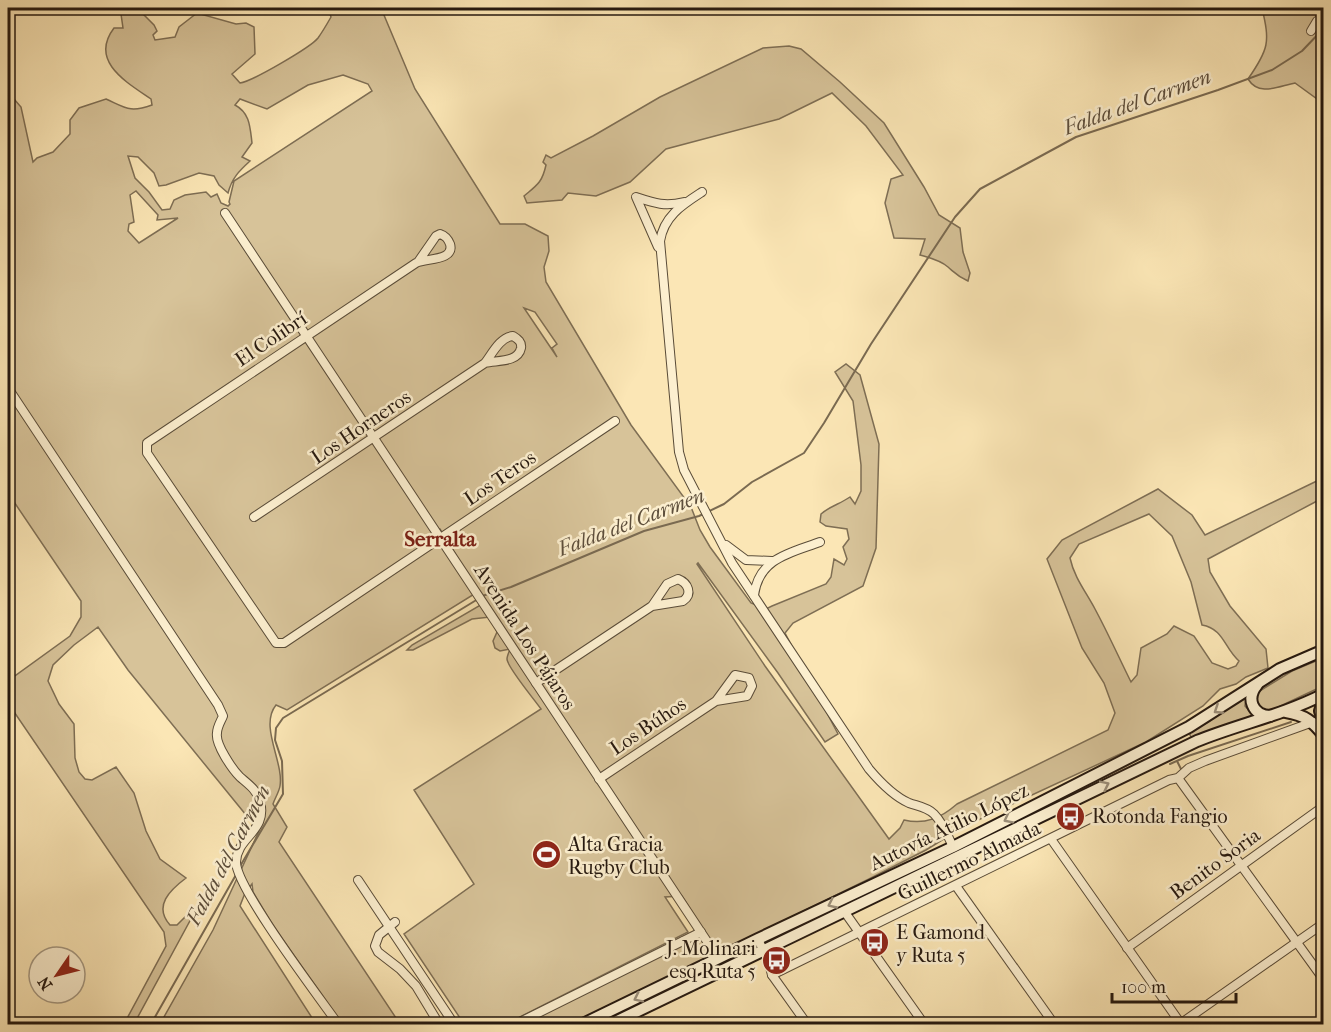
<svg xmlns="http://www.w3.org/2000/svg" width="1331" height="1032" viewBox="0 0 1331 1032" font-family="'IM FELL French Canon',serif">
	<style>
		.green { fill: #d7c399; stroke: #7e6e54; stroke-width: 1.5; fill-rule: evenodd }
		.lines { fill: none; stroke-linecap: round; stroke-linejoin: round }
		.stream { stroke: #7a6a51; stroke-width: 2 }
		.minor-casing { stroke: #5a4c38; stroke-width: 10 }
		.secondary-casing { stroke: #25180f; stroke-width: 14 }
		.minor { stroke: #fcefcf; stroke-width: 8 }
		.secondary { stroke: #fcefcf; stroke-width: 10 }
		.oneway { stroke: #9b8e79 }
		.labels { text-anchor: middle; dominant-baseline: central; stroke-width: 5; stroke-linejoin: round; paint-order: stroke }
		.street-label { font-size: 20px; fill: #25180f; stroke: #fcefcf }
		.poi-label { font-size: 20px; fill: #25180f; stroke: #fcefcf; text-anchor: start }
		.water-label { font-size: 21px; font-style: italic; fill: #5d4e3b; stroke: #fcefcf }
		.neighbourhood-label { font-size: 21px; font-weight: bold; fill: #7a1f14; stroke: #fcefcf }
	</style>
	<rect width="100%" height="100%" fill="#fbe6b5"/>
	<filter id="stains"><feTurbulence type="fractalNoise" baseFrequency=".00333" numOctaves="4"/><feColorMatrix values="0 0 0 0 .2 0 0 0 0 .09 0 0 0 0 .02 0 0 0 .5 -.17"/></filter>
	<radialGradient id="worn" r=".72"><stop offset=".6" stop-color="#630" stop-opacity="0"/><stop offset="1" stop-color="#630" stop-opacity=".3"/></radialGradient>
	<!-- green -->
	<g class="green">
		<path d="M137,8L154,25L157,31L153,35L155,40L175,37L179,27L197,13L236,24L246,23L254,27L255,54L232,74L240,83C253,81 311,47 318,38C323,31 327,24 331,17L328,8H381L415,89L500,224H525L548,236L549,251L544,267L546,282L631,425L691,507L700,530L710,547L751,603L766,609L772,606L826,584L831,577L834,559L844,565L847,559L843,547L849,539L847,529L826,526L820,522L821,514C830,506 840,504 850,497L855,504L861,491V465L853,401L835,372L846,364L860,375L879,444L876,548L863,586L793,623L785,633L838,734L825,742L778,673L698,563L697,564L765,666L889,839L900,828L904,820C925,825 941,818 957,804L1108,730L1115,713L1104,683L1082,648L1047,559L1062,540L1158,489L1192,515L1205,535L1323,478V508L1317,501L1208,559L1210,572L1230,606L1266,649L1268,668L1246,677L1236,684L1220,689L1203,706L1146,742L963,827L926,850L869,879L573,1024H524L705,932L682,896L665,897L688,932L506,1024H464L404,934L474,884L414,790L541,709C534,699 507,667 507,659C507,656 509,652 510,649L500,651L495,648L493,641L497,632L490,617L472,619L413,650H407L412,645L479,606L484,598L464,568L459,563L456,555L440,529H437L476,593L287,710L276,705C259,726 284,762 280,786C279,792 275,798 273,804L287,827L279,842L400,1024H342L274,927L253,892L252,884L245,893L240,906L316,1024H160L213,930L259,831L128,670L98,627L74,645L53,665L48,681L59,704L74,724L75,758L79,772L85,779L92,780L116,767L134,793L146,831L160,859L186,878C170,890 153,906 170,925H177L188,914L192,917L134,1024H124L166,946L164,932L8,703V681L70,636L81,617V601L8,493V92L21,107L33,162L37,158L53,152L70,134V120L79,108L106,99C126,108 130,113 152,105L151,99C126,82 89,61 114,28H123L121,14L126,10ZM343,75L368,84L372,91L234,181L229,202L230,204L228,206L221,203L217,194L211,197L206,192L185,195L174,200L170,209L162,210L149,192L135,178L128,156L138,157L154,173L159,186L166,185L199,173L214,176L219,185L228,193C232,178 239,171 250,161L242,157L252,143C250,127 250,113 235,105L240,99L267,109L308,85ZM136,191L158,215L157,220L178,218L139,243L128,231L129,224L134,222L130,195ZM524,308L535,312L557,344L552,348L557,357ZM1149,514L1172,536L1191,582L1202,625C1224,629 1224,648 1239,661L1236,666L1228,669L1212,663L1194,636L1174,626L1167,634L1141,648L1137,675L1131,682C1119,658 1108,633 1095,609C1086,592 1074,577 1070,558L1079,544Z"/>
		<path d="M1262,8H1323V110L1317,99L1295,83C1279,86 1259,97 1248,79C1269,49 1270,42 1262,8Z"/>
		<path d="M789,46L801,49L840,82L884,123L924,187L939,215L960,228L963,252L970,273L968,281C957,276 956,274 948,267C940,260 930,258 920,255L925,239L894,238L885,203L891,179L903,175L866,126L832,93L779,119L666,149L630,182L596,196L568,193L562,200L527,203L524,196C537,185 542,183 546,165L543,162L546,155L551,158L593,136L660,97L763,48Z"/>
		<polygon points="1323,658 1323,686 1272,710 1268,711 1257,707 1256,695 1258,692 1292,671"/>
		<polygon points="1246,695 1245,706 1254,716 1192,740 1189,732 1208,722"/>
	</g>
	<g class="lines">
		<!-- stream -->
		<g class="stream">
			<polyline points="482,596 511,587 644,531 699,516 724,504 752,482 804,453 824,423 871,344 955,217 980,189 1076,137 1218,90 1272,70 1302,51 1324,28"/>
			<polyline points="1177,761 1182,771"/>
			<polyline points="1170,764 1188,756 1291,722"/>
			<polyline points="239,868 283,794 282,761 275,740 276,728 283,718 478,599"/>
			<polyline points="151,1024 237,873"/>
		</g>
		<defs>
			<g id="minor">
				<polyline points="1311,31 1317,21 1324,17"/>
				<path d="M702,192C682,205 664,216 660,241L679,452L684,470L732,563L869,769C880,782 893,796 909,803C917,806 927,807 934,814C943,823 948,836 953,847"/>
				<polyline points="225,213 718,958"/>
				<path d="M658,247L636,197C654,203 665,207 684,202"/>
				<path d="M418,262L436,236L440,234C446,236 448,239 450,244C455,261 426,258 416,263L147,443V453L276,643H284L615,421"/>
				<path d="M8,388L218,705L223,716C221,721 217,727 217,733C215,744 232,769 240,777C248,784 257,790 260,801C268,832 237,836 236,862C236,888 319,997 338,1024"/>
				<path d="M254,517L485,363C492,354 500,337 513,336C518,339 522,342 521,348C518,363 496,360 485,363"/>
				<polyline points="726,545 746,560 772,561"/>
				<path d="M754,595C759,558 790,553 820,542"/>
				<path d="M536,683L652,606L667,584L678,579C688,583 693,594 683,601L652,606"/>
				<polyline points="1178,778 1324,980"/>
				<polyline points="599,779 716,701 735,675 749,678 752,686 747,696 716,701"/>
				<polyline points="1051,839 1181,1024"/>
				<polyline points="358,880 454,1024"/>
				<polyline points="956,886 1054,1024"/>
				<polyline points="844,911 924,1024"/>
				<polyline points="395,922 379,935 375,946 378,952 400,969 416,986 439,1024"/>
				<polyline points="758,939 769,963 772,975 807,1024"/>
				<polyline points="1127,948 1324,806"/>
				<polyline points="772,975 1169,780 1178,778 1189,768 1205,761 1313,722"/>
				<polyline points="516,1024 701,932"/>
				<polyline points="1180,1024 1324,923"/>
			</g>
			<g id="secondary">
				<path d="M1257,685C1246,698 1252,715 1270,716"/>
				<polyline points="1324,698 1320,711 1324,723"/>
				<path d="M1286,712C1304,715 1313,721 1324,736"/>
				<polyline points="583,1024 758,939 953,847 1091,777 1189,727 1280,669 1324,650"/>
				<path d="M611,1024L1197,741C1239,724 1283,715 1324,694"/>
			</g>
		</defs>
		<!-- minor casing -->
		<use href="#minor" class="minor-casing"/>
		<!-- secondary casing -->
		<use href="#secondary" class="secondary-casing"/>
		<!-- minor -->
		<use href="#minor" class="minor"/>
		<!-- secondary -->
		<use href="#secondary" class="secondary"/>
	</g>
	<!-- one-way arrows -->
	<defs><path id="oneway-chevron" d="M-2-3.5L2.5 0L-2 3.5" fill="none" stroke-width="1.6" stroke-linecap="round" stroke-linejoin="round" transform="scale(1.5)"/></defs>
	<g class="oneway">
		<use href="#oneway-chevron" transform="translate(1218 710) rotate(147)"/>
		<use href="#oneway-chevron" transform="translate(1105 785) rotate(-26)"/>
		<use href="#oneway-chevron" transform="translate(1008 819) rotate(153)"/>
		<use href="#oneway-chevron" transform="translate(832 904) rotate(155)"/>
		<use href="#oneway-chevron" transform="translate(638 998) rotate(154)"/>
	</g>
	<!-- icons -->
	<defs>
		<symbol id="bus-disc" viewBox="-11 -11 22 22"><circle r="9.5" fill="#8f2418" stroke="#fcefcf"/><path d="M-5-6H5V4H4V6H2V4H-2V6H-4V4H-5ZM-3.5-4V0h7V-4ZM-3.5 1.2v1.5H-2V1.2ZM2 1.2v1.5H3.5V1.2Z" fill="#fff"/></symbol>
		<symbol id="stadium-disc" viewBox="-11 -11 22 22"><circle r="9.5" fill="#8f2418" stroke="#fcefcf"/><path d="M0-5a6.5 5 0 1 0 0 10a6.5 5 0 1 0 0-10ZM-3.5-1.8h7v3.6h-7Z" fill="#fff"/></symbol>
	</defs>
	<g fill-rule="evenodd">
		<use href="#bus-disc" x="1054" y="800" width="33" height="33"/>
		<use href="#stadium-disc" x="530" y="838" width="33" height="33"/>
		<use href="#bus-disc" x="858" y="926" width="33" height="33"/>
		<use href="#bus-disc" x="760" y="944" width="33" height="33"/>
	</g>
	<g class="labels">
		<!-- street labels -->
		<g class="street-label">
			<text transform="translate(271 339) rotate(-34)">El Colibrí</text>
			<text transform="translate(361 427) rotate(-34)">Los Horneros</text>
			<text transform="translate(500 478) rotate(-34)">Los Teros</text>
			<text transform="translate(525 637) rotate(57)">Avenida Los Pájaros</text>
			<text transform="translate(648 726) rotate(-34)">Los Búhos</text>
			<text transform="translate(949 827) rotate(-26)">Autovía Atilio López</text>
			<text transform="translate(969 861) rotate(-26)">Guillermo Almada</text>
			<text transform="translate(1215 864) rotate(-36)">Benito Soria</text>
		</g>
		<!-- poi labels -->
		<g class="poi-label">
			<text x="1092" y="816">Rotonda Fangio</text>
			<text x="568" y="844">Alta Gracia<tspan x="568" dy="23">Rugby Club</tspan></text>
			<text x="896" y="932">E Gamond<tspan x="896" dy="23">y Ruta 5</tspan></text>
			<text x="756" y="948" text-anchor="end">J. Molinari<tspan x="756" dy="23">esq Ruta 5</tspan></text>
		</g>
		<!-- water labels -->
		<g class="water-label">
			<text transform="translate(1137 102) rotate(-20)">Falda del Carmen</text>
			<text transform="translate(631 522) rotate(-21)">Falda del Carmen</text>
			<text transform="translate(228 855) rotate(-62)">Falda del Carmen</text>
		</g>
		<!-- neighbourhood labels -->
		<g class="neighbourhood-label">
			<text x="440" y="539">Serralta</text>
		</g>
	</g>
	<!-- margin -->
	<rect width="1331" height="1032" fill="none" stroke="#fbe6b5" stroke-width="30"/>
	<rect x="9" y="9" width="1313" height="1014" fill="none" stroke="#25180f" stroke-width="3"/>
	<rect x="15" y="15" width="1301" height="1002" fill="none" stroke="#25180f" stroke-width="1.5"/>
	<!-- north arrow -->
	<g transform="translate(57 975) rotate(235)"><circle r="28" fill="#fcefcf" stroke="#a69982" stroke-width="1.5"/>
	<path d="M0-4.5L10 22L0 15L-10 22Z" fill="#8f2418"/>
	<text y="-9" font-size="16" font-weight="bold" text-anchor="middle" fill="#25180f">N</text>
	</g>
	<!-- scale -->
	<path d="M1112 993v9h124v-9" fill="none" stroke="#25180f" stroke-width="3"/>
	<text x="1121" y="993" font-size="18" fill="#25180f" stroke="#fcefcf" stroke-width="4.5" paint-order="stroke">100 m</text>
	<rect width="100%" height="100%" filter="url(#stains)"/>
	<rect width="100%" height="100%" fill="url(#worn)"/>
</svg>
